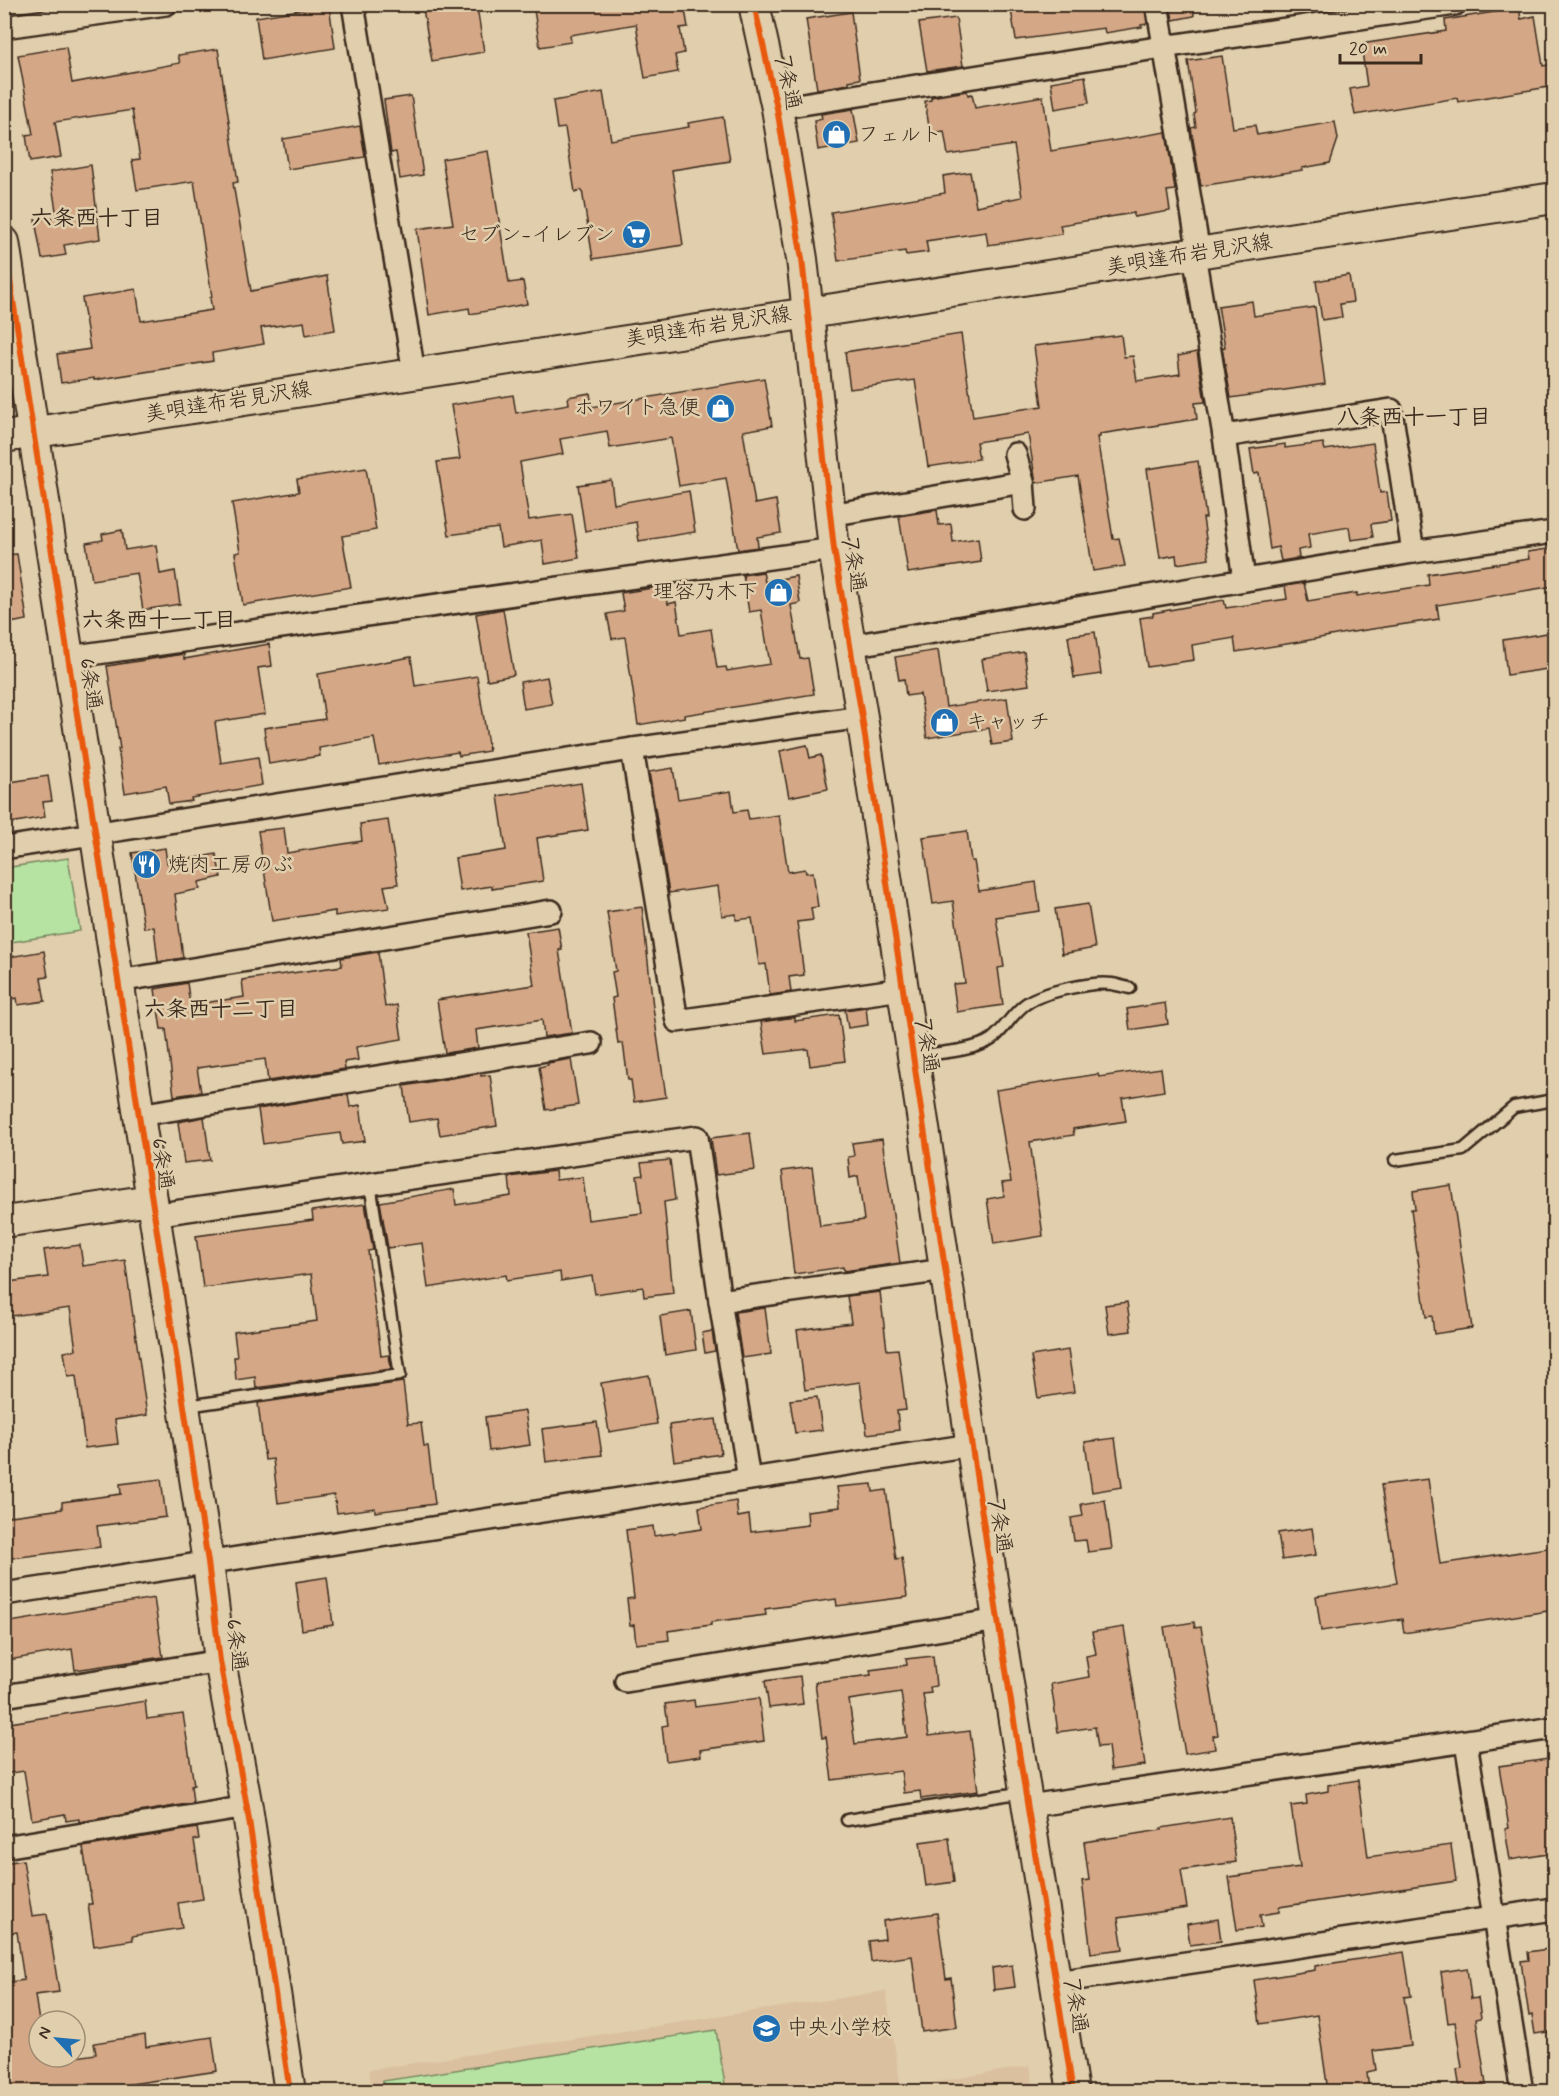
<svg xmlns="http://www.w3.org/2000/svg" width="1559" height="2096" viewBox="0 0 1559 2096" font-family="Mynerve,'Klee One',sans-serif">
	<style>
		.built { fill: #dac09e }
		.green { fill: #b6e3a2; stroke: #788660; stroke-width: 1.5 }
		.building { fill: #d4a886; stroke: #3b2a1e; stroke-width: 1.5; fill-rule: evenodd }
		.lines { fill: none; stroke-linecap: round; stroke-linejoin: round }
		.lane-casing { stroke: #3b2a1e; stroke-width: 15 }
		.street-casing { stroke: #3b2a1e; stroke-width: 26 }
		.secondary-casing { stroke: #3b2a1e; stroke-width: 34 }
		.lane { stroke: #e1ceac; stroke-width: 10 }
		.street { stroke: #e1ceac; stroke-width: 21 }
		.secondary { stroke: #e1ceac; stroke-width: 30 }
		.cycleway-casing { stroke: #e1ceac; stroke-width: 10 }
		.cycleway { stroke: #e8590c; stroke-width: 6 }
		.labels { text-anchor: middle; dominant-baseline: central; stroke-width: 5; stroke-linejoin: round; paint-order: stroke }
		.street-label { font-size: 21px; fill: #3b2a1e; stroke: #e1ceac }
		.poi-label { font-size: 21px; fill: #3b2a1e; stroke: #e1ceac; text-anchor: start }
		.neighbourhood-label { font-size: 22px; font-weight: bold; fill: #3b2a1e; stroke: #e1ceac }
	</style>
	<rect width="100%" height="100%" fill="#e1ceac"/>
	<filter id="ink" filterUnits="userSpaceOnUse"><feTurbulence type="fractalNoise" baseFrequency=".0167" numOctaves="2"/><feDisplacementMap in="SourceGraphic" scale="12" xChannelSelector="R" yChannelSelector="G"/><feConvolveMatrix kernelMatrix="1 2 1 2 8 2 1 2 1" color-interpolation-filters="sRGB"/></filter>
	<g filter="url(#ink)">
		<!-- built -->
		<polygon class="built" points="886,1991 901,2088 1030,2066 1034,2091 372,2092 369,2070"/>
		<!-- green -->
		<g class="green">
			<polygon points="68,858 80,931 5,943 5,868"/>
			<polygon points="716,2030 726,2091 385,2091 383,2081"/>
		</g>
		<!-- building -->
		<g class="building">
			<polygon points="533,4 684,4 688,27 680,28 684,53 675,55 678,72 645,78 636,24 570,35 571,42 540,47"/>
			<polygon points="1010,4 1144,4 1147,24 1141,25 1142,27 1105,33 1104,28 1016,40"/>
			<polygon points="1170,4 1193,4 1194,16 1173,20"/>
			<polygon points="329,5 335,48 262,60 256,17"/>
			<polygon points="450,5 451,11 477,7 484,52 432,61 423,9"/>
			<polygon points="1519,8 1521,19 1535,16 1543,66 1554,64 1554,86 1458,102 1457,98 1355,115 1350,89 1367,86 1361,44 1446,31 1445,20"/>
			<polygon points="851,12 860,79 849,81 849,84 817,89 806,19"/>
			<polygon points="956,18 963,66 927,71 919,23"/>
			<polygon points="66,47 72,83 180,63 178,55 218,49 238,182 233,183 251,291 327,276 335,330 306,335 304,322 261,328 264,344 212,353 213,361 94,380 94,378 61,383 57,354 90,349 82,298 136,289 141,321 212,310 210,298 212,297 194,181 137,190 132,160 140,159 132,110 55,122 61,157 30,162 26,135 33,134 18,55"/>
			<polygon points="1222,56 1233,128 1255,125 1257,135 1335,122 1338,139 1330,163 1302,168 1303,170 1201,186 1191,128 1196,127 1194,114 1196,113 1188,61"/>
			<polygon points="1085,76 1089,103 1055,109 1051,82"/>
			<polygon points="967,91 968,95 972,94 975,108 1043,96 1051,151 1166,132 1175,190 1167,191 1170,211 1134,217 1134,213 1060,225 1062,234 988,245 986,232 926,241 928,252 906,255 905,251 838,261 831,212 945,193 943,176 970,172 976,206 1022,197 1014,145 948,155 944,131 930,133 925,101 931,100 931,97"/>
			<polygon points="603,92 611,140 689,127 688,123 723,117 730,161 672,170 683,245 593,259 582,190 575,192 565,128 557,129 553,101"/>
			<polygon points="411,96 423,175 400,179 396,152 391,153 384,100"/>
			<polygon points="853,109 859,143 818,150 814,121 822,119 821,114"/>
			<polygon points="360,126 365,157 288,169 283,139"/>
			<polygon points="488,151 509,283 523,281 527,304 470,314 469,308 429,315 417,229 453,224 442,159"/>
			<polygon points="91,165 100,239 64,245 66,255 42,259 35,220 57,217 50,172"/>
			<polygon points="1349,275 1353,302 1340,304 1342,317 1322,320 1316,281"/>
			<polygon points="1252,301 1254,316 1315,307 1325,384 1231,398 1222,348 1225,347 1218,306"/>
			<polygon points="961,334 973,417 1042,406 1034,346 1121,335 1124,357 1133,356 1137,381 1180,374 1178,356 1197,352 1205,402 1195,403 1197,419 1100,434 1100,437 1097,437 1113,539 1119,538 1125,566 1093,571 1078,476 1036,483 1028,434 976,442 979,459 928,467 915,380 850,389 845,352"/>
			<polygon points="764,378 772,426 743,431 755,504 776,500 781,533 757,537 758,547 738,550 726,478 679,486 671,438 610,448 607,431 560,439 563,454 520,462 529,520 572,514 579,558 545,564 542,540 501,547 498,528 449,535 437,462 460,459 451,405 513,395 516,413 569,404 568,397 590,393 592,407"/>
			<polygon points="1323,443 1325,450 1373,443 1380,493 1387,492 1391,521 1371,524 1373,537 1351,540 1349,527 1308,534 1310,548 1298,550 1299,558 1281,561 1278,547 1270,549 1259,473 1254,474 1250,449 1285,444 1285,448"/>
			<polygon points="1198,461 1206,518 1203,518 1209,559 1177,564 1176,555 1160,558 1147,469"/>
			<polygon points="366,468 376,530 342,536 351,587 243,605 235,553 240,552 232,503 299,492 297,479"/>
			<polygon points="611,480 614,504 689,491 695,532 639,541 636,522 585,531 578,485"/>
			<polygon points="937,510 939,525 951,524 953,542 978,538 981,562 908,573 899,516"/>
			<polygon points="122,530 125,550 156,545 160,574 175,571 180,604 143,610 137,573 92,580 86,543 103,540 102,534"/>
			<polygon points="1554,548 1554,586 1437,605 1439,619 1346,633 1299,642 1236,652 1234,638 1192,645 1194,660 1147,667 1140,618 1153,616 1153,613 1224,600 1226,608 1287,599 1285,586 1304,583 1308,601 1357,593 1357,596 1429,585 1428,574 1529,559 1528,552"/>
			<polygon points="17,554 27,620 4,624 4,555"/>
			<polygon points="763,572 765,582 796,576 800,603 791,605 800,659 808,658 814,694 684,715 685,717 638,725 625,637 612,639 607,614 624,611 621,593 665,586 668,604 676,602 681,634 711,629 717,668 726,667 727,671 770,664 761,610 749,612 743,575"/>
			<polygon points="503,609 514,675 487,680 476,614"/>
			<polygon points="1095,632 1101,674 1074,678 1068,636"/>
			<polygon points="1554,632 1554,668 1507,675 1503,640"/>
			<polygon points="269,644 272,666 258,668 265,714 215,722 221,763 258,757 262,785 191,798 192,801 169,804 166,786 125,793 118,749 120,749 107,666 184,654 184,659"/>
			<polygon points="938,650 946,707 1007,698 1013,742 992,745 989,728 927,738 920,694 906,696 904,679 899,680 895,657"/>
			<polygon points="1024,652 1029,685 987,691 982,659"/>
			<polygon points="411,657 415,686 477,676 489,751 459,756 458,752 379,765 374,738 319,748 320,756 269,764 264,728 325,719 318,674"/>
			<polygon points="547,677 552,704 524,709 520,682"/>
			<polygon points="807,745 810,758 821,755 828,789 789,797 780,751"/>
			<polygon points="673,768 678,799 731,791 734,812 747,810 749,819 779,815 788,872 805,869 806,873 813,872 818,907 811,908 813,920 797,922 804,975 789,977 791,992 770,995 766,964 759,965 752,918 736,920 736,914 722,916 718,886 669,893 649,772"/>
			<polygon points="48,776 52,801 43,802 45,817 4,824 4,783"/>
			<polygon points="581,783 588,830 537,838 543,881 492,889 492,886 460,891 455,858 506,850 498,796"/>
			<polygon points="388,820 398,884 384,886 389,908 335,916 335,911 272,921 258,831 284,828 287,853 362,841 360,824"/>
			<polygon points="967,831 971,861 974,861 979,891 1036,882 1040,911 996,917 1004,967 998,968 1003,1005 957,1012 953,984 965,983 953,901 933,904 923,837"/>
			<polygon points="165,848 167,863 216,854 221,877 199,882 200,889 175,894 183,958 158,962 154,927 144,928 132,853"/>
			<polygon points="1088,904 1095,948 1062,954 1055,909"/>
			<polygon points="642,907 653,1007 666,1097 634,1102 631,1080 628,1080 623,1043 618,1044 612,998 616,997 612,972 616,971 607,912"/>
			<polygon points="558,927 562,950 559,950 572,1033 544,1037 542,1020 476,1030 478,1048 445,1053 437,1000 534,985 526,932"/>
			<polygon points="44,951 48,977 41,978 45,1001 18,1005 17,998 4,1000 4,964 10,963 9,957"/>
			<polygon points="378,952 385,1007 397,1005 402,1039 356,1047 358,1060 344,1062 345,1069 268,1081 265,1059 197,1068 201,1092 174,1096 166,1029 161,1029 155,989 187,983 190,1005 244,997 242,980 342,966 341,958"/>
			<polygon points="1165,1003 1168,1024 1130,1030 1127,1009"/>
			<polygon points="866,1007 868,1025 848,1028 845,1010"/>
			<polygon points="839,1015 845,1061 810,1066 808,1049 766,1054 761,1022 795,1017 795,1021"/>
			<polygon points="571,1059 578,1105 546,1110 539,1067 548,1065 548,1063"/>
			<polygon points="1161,1068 1164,1091 1122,1098 1126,1121 1073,1129 1074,1135 1030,1142 1043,1236 994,1244 987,1199 1004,1196 1002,1183 1011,1182 996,1090 1098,1074 1099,1077"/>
			<polygon points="481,1073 481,1076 490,1075 497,1126 440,1135 437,1118 409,1122 404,1086"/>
			<polygon points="348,1094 350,1107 360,1105 365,1141 342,1144 340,1133 263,1144 258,1109"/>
			<polygon points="204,1117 210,1160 184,1163 178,1122"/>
			<polygon points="750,1133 755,1170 716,1175 711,1138"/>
			<polygon points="882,1139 900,1263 844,1271 843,1267 794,1274 782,1171 812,1167 820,1226 864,1220 858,1176 850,1178 848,1157 854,1156 852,1143"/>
			<polygon points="670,1160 675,1200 664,1202 673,1293 644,1297 643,1287 595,1294 592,1276 561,1281 560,1272 507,1280 506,1275 428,1288 422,1243 388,1248 380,1202 454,1189 456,1205 511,1196 509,1177 555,1171 556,1180 583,1177 588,1220 642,1213 637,1176 643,1175 641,1163"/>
			<polygon points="1451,1185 1472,1328 1434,1334 1432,1316 1426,1317 1411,1209 1415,1209 1413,1191"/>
			<polygon points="365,1204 373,1250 368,1251 381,1356 389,1355 391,1369 256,1388 255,1377 236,1380 234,1357 237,1357 234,1332 317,1321 311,1274 203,1288 196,1236 313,1220 312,1211"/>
			<polygon points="80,1245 83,1266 125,1260 147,1415 115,1420 118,1444 85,1448 76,1376 68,1377 64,1352 76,1350 70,1308 4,1317 4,1295 10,1295 8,1282 48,1277 44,1250"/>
			<polygon points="880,1292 887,1350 898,1349 906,1410 897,1411 899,1430 867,1434 860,1382 805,1390 797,1330 851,1323 847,1296"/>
			<polygon points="1127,1302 1131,1331 1109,1334 1105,1305"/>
			<polygon points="765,1308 771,1354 742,1358 735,1312"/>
			<polygon points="691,1311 696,1350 665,1355 660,1316"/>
			<polygon points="712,1331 715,1351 705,1353 702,1333"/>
			<polygon points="1068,1350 1074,1392 1038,1398 1031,1356"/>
			<polygon points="649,1375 657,1424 609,1432 601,1383"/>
			<polygon points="403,1382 408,1424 421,1423 424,1446 428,1446 435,1504 375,1512 375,1508 337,1513 334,1495 278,1503 273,1459 265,1460 258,1403"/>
			<polygon points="817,1397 822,1430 795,1433 790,1400"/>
			<polygon points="525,1411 530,1445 489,1451 485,1417"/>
			<polygon points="716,1419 721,1454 674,1461 669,1425"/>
			<polygon points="597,1422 602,1455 546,1462 542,1429"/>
			<polygon points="1115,1438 1122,1487 1092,1492 1085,1442"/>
			<polygon points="161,1479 166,1517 97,1526 100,1547 4,1559 4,1517 62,1509 62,1502 121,1494 120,1484"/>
			<polygon points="1428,1479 1440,1564 1554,1547 1554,1610 1404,1633 1402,1619 1321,1631 1316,1596 1397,1583 1381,1485"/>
			<polygon points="872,1484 873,1492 886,1490 896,1559 902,1558 907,1597 837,1606 836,1599 765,1609 766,1615 711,1622 711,1625 668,1631 669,1640 636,1644 634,1625 630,1626 627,1599 634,1598 626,1530 653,1526 654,1536 702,1529 699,1507 736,1501 738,1517 749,1515 751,1532 808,1525 807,1511 840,1507 837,1487"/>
			<polygon points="1105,1500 1112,1549 1088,1552 1086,1540 1074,1541 1071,1518 1083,1516 1081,1504"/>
			<polygon points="1312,1528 1316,1555 1282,1560 1278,1533"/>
			<polygon points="327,1577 333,1625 302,1630 296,1582"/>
			<polygon points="154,1598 163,1657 75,1670 72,1649 9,1660 4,1623"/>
			<polygon points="1194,1622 1195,1628 1201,1627 1218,1735 1213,1736 1215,1749 1185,1754 1164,1627"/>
			<polygon points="1124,1627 1145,1765 1111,1770 1108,1746 1098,1747 1095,1727 1058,1732 1051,1684 1089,1677 1086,1656 1096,1654 1092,1632"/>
			<path d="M933,1656L936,1686L930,1687L931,1693L923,1694L929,1736L970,1731L978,1791L921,1799L920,1791L904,1793L901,1771L832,1780L826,1737L822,1738L815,1682L871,1675L870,1670L907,1665L906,1659ZM901,1692L907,1737L855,1744L849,1700Z"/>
			<polygon points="800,1676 803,1704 769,1708 765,1681"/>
			<polygon points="759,1698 764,1741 700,1750 701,1756 666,1761 662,1726 668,1725 665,1704 694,1700 695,1707"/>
			<polygon points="145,1701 147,1719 183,1714 194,1785 191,1786 193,1803 79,1822 79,1819 66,1821 65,1814 32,1820 24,1771 4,1774 4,1724"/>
			<polygon points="1548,1759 1554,1807 1554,1853 1510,1860 1505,1829 1509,1828 1499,1766"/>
			<polygon points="1358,1780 1368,1857 1451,1845 1456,1881 1279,1907 1279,1912 1260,1915 1262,1927 1237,1930 1229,1877 1300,1867 1291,1806 1307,1804 1306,1795 1328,1791 1328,1785"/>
			<polygon points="1230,1817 1236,1862 1181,1870 1187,1908 1118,1918 1123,1949 1091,1953 1082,1881 1089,1880 1084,1842 1162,1830 1161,1828"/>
			<polygon points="197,1828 199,1839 194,1840 203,1899 178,1903 182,1928 132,1936 133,1940 94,1946 88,1904 92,1904 83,1847"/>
			<polygon points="949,1838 954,1882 926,1886 920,1842"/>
			<polygon points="23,1860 32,1916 47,1914 59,1992 35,1995 39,2022 39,2057 44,2057 45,2062 96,2054 94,2043 145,2035 146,2047 212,2037 217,2071 85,2091 10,2091 8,2076 4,2077 4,1983 24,1980 17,1932 4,1934 4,1863"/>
			<polygon points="937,1913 946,1979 951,1978 957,2027 922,2032 912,1956 871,1962 869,1941 885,1939 883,1921"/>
			<polygon points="1218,1919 1221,1941 1190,1945 1187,1924"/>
			<polygon points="1554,1948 1554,2031 1535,2034 1532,2015 1529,2016 1521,1961 1529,1960 1528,1952"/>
			<polygon points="1404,1952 1411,1996 1404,1997 1411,2046 1373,2051 1376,2070 1367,2072 1369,2091 1328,2091 1317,2015 1260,2024 1254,1980 1315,1970 1315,1966"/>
			<polygon points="1012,1965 1015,1987 994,1990 992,1968"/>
			<polygon points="1467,1968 1471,1999 1478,1998 1481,2018 1476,2019 1487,2091 1460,2091 1457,2069 1462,2068 1455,2022 1448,2023 1441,1972"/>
		</g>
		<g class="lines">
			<defs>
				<g id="lane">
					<path d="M915,1056C936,1053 975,1051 992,1039C1005,1029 1013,1012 1027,1003C1043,992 1093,981 1112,984C1118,985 1124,987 1130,988"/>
					<polyline points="1395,1160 1463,1150 1514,1107 1554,1100"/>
					<polyline points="187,1406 400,1375 370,1184"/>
					<polyline points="847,1820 1025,1792"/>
				</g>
				<g id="street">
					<polyline points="353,4 414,373"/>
					<polyline points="1157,4 1199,253"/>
					<polyline points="4,27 166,4"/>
					<polyline points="777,108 1163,47 1455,4"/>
					<polyline points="1194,254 1224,436 1244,580"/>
					<polyline points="1224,436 1391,410 1413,552"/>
					<polyline points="1015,454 1023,482 1025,509"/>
					<polyline points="830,515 1023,482"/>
					<polyline points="850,646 1413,552 1554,532"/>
					<polyline points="69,657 834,549"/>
					<polyline points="632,749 677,1021 902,989"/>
					<polyline points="4,848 632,749 862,717"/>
					<polyline points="118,981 551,911"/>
					<polyline points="138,1115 591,1043"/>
					<polyline points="153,1215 697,1137 720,1301 749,1479"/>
					<polyline points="720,1301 945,1270"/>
					<polyline points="4,1594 971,1445"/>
					<polyline points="626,1681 998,1620"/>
					<polyline points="4,1696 220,1661"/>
					<polyline points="1466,1742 1522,2092"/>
					<polyline points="1029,1806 1554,1728"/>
					<polyline points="4,1847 247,1807"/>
					<polyline points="1056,1982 1554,1909"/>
				</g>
				<g id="secondary">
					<polyline points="754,4 777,108 802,259 834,549 862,717 998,1620 1073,2092"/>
					<polyline points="4,242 208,1562 220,1661 247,1807 290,2092"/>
					<path d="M4,437C521,357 1038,277 1554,198"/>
					<polyline points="4,1222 151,1200"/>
				</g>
			</defs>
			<!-- lane casing -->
			<use href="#lane" class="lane-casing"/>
			<!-- street casing -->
			<use href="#street" class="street-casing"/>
			<!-- secondary casing -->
			<use href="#secondary" class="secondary-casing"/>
			<!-- lane -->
			<use href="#lane" class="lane"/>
			<!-- street -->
			<use href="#street" class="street"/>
			<!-- secondary -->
			<use href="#secondary" class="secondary"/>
			<defs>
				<g id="cycleway">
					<polyline points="754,4 777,108 802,259 834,549 862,717 998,1620 1073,2092"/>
					<polyline points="4,242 208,1562 220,1661 247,1807 290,2092"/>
				</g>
			</defs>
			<!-- cycleway casing -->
			<use href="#cycleway" class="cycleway-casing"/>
			<!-- cycleway -->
			<use href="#cycleway" class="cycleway"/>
		</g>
	</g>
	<!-- icons -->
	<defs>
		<symbol id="shop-disc" viewBox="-11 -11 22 22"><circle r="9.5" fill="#1f6fb2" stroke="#e1ceac"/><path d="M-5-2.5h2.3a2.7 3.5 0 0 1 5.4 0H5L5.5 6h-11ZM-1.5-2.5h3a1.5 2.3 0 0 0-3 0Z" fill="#fff"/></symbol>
		<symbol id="supermarket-disc" viewBox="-11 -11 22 22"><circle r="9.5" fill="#1f6fb2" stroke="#e1ceac"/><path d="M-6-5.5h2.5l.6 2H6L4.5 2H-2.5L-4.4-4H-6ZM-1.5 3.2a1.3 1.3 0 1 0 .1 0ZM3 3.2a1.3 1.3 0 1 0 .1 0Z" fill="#fff"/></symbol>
		<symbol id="restaurant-disc" viewBox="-11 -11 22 22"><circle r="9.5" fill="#1f6fb2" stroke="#e1ceac"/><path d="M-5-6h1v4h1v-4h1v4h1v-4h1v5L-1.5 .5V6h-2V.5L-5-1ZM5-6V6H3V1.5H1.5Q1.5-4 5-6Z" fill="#fff"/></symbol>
		<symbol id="school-disc" viewBox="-11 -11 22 22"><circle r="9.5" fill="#1f6fb2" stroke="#e1ceac"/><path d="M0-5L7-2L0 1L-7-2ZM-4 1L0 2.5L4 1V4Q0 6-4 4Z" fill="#fff"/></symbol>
	</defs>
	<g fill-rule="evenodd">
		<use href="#shop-disc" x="820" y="118" width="33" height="33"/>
		<use href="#supermarket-disc" x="620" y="218" width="33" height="33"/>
		<use href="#shop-disc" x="704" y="392" width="33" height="33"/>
		<use href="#shop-disc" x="762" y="576" width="33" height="33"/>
		<use href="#shop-disc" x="928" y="706" width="33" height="33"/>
		<use href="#restaurant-disc" x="130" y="848" width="33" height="33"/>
		<use href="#school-disc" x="750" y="2012" width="33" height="33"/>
	</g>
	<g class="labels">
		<!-- street labels -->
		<g class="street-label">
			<text transform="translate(788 83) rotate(78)">7条通</text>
			<text transform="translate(1189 255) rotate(-9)">美唄達布岩見沢線</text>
			<text transform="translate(708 327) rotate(-9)">美唄達布岩見沢線</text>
			<text transform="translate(228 402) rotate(-9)">美唄達布岩見沢線</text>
			<text transform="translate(854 565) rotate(81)">7条通</text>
			<text transform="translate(90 684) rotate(81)">6条通</text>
			<text transform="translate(927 1046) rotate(81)">7条通</text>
			<text transform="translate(162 1164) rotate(81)">6条通</text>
			<text transform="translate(1000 1526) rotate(81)">7条通</text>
			<text transform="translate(236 1645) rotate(82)">6条通</text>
			<text transform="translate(1076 2006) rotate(81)">7条通</text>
		</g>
		<!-- poi labels -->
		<g class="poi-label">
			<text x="858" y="135">フェルト</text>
			<text x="615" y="235" text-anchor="end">セブン-イレブン</text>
			<text x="700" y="408" text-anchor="end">ホワイト急便</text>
			<text x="758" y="592" text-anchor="end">理容乃木下</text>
			<text x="966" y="722">キャッチ</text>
			<text x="168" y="865">焼肉工房のぶ</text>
			<text x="787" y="2028">中央小学校</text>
		</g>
		<!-- neighbourhood labels -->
		<g class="neighbourhood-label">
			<text x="97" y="219">六条西十丁目</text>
			<text x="1414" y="418">八条西十一丁目</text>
			<text x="159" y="621">六条西十一丁目</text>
			<text x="221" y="1010">六条西十二丁目</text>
		</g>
	</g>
	<!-- margin -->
	<rect width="1559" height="2096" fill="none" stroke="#e1ceac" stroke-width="24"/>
	<rect x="12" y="12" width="1535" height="2072" fill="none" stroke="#3b2a1e" stroke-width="2" filter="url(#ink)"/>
	<!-- north arrow -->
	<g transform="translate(57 2039) rotate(296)"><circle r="28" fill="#e1ceac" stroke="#9f8c73" stroke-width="1.5"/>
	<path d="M0-4.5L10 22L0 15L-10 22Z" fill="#1f6fb2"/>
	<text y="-9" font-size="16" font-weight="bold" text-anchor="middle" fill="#3b2a1e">N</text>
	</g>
	<!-- scale -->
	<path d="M1340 54v9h81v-9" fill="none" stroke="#3b2a1e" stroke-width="3"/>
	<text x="1349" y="54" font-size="18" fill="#3b2a1e" stroke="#e1ceac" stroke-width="4.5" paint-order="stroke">20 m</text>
</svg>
